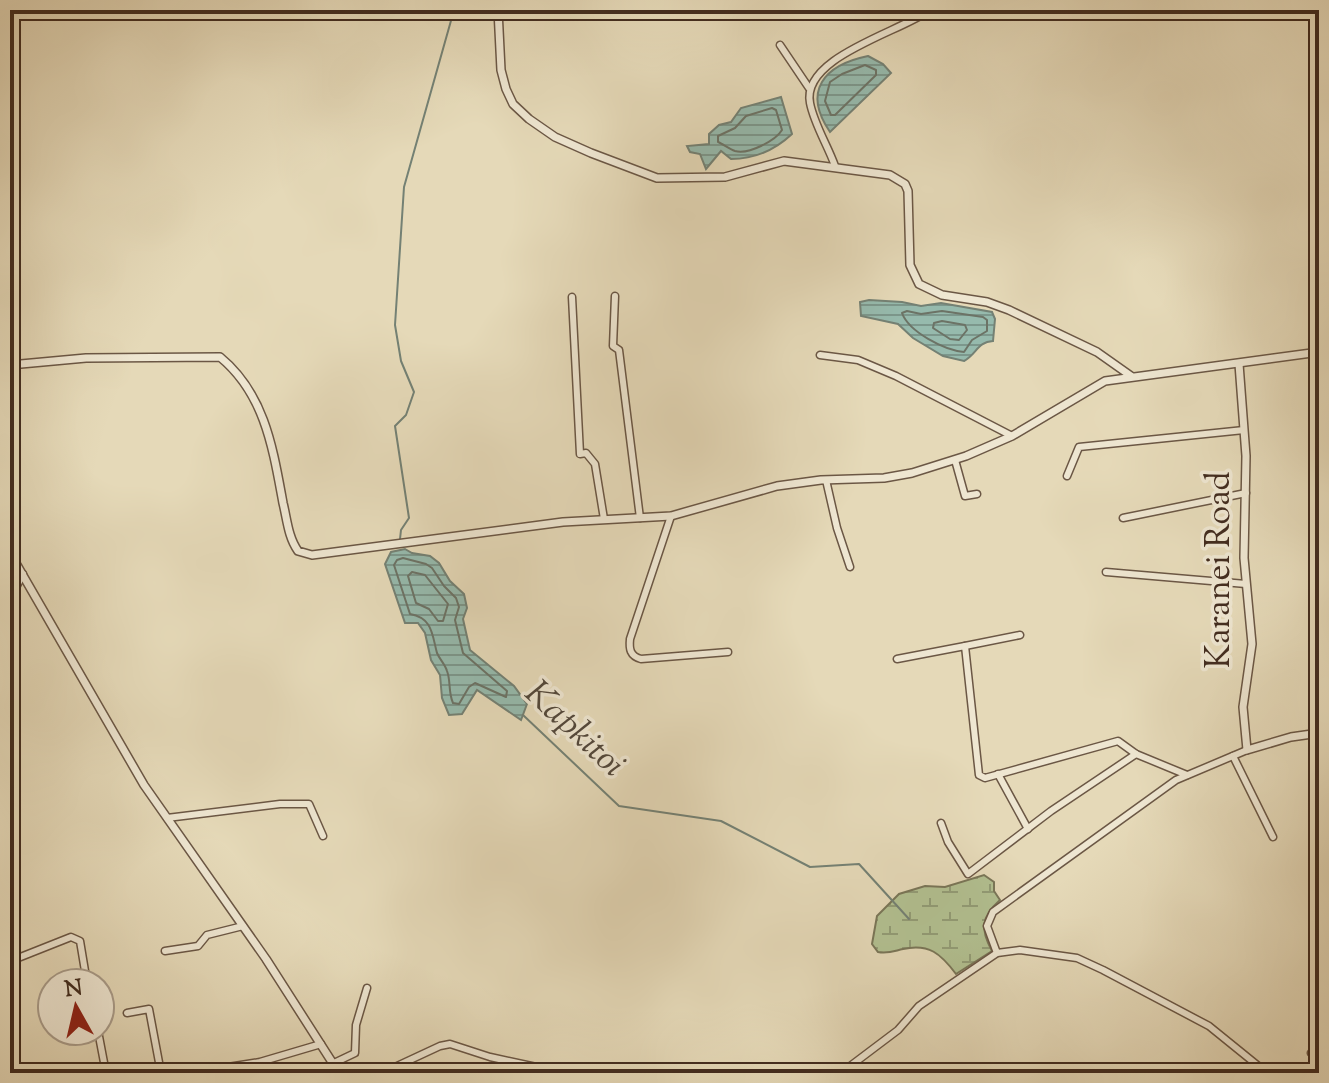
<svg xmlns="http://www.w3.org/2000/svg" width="1329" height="1083" viewBox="0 0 1329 1083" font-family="'Sorts Mill Goudy',serif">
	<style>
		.wetland { fill: url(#wetland-marsh); stroke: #7a7658; stroke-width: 2 }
		.water { fill: url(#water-rules); stroke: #748174; stroke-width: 2 }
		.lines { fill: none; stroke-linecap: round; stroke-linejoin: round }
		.shore { stroke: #6c7366; stroke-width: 2 }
		.stream { stroke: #748174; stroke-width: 2 }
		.minor-casing { stroke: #6b5745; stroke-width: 9 }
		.tertiary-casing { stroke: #6b5745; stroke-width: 10 }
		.minor { stroke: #eee6d1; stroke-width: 6 }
		.tertiary { stroke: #eee6d1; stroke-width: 7 }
		.labels { text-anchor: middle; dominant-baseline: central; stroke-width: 7; stroke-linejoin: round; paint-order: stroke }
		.street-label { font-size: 34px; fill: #422c1f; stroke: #eee6d1 }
		.water-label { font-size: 36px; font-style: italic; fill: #53483b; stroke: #eee6d1 }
	</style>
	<defs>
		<pattern id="wetland-marsh" width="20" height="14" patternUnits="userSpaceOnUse" patternTransform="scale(2)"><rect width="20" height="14" fill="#b2c091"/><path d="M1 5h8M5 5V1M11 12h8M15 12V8" fill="none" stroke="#929c76"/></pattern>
		<pattern id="water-rules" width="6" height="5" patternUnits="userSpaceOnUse" patternTransform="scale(2)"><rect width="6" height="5" fill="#96baad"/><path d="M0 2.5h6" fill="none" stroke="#7c978c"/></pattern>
	</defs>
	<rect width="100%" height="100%" fill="#e5d9b8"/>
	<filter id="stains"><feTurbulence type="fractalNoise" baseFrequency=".0025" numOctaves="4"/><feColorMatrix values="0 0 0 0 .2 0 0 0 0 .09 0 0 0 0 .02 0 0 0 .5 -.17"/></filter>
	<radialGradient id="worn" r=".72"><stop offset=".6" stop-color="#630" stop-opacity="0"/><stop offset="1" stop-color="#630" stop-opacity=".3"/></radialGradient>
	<!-- wetland -->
	<path class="wetland" d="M984,875L994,882V891L1000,900C981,917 980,929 992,951L956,974C941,954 929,943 903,949C894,951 888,954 878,952L872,944L877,916L899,894L925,886L945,887Z"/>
	<!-- water -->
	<g class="water">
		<path d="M868,56L883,64L891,73L830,132C802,91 824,65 868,56Z"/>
		<path d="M781,97L792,134C775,150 755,159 731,159L721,151L706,169L700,154L690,152L687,146L709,144V134L719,125L731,122L741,108Z"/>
		<path d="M869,300L902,302L921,306L941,303L992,312L995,319L993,341C977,342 977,354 964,361L943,356L913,338L898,324L861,316L860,302Z"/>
		<polygon points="405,549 412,553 430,556 439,563 450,581 464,594 467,608 463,619 470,650 514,686 527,704 521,720 477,690 462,714 449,715 442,698 440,675 431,660 425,633 418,623 405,623 385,564 391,552"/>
	</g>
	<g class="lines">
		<!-- shore -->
		<g class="shore">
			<polygon points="865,65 876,70 876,75 835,115 831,115 825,101 830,82 842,74"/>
			<path d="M772,108L776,110L782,130C776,140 749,155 735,151C729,149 723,144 718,142V136L735,128L746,116Z"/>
			<path d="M907,311L921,314L942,311L983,317L987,320V331L972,340L964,352C944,350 909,332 902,313Z"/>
			<polygon points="942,321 965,325 967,330 959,340 950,339 933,328 934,323"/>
			<path d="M403,558L426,564L432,568L444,586L456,598L459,607L455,620L463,653L507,691L506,697L475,683L469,687L459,704L453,703C448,692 451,681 447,671C445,664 440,660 437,653C432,635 433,618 410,614L394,565L397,560Z"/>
			<polygon points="412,572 425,575 448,604 443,621 438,621 429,609 416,603 408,576"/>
		</g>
		<!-- stream -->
		<g class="stream">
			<polyline points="400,539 401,530 409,518 395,426 406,415 414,392 401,361 395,325 404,187 454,10"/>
			<polyline points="523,715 619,806 721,821 810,867 859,864 909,919"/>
		</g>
		<defs>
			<g id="minor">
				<polyline points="780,45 809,88"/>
				<path d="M835,166C828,146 814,124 810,103C801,57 900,32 930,10"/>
				<polyline points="615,296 613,346 619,350 640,518"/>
				<polyline points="572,297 580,454 586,453 595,464 604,519"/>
				<polyline points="820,355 858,360 896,376 1012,436"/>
				<polyline points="955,460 965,496 977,494"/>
				<polyline points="1067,476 1079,447 1244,430"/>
				<polyline points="826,480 837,528 850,567"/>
				<path d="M671,516L630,639C629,649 630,656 641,659L728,652"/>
				<polyline points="1123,518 1246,493"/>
				<polyline points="1106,572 1246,584"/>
				<polyline points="10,599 23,574"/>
				<polyline points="965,646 1020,635"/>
				<polyline points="897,659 965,646 979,775 985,778 1118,741 1136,754 1187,775"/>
				<polyline points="1233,756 1273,837"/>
				<polyline points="998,774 1028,829"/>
				<polyline points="167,818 280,804 309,804 323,836"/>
				<polyline points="941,823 948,842 968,874 1051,811 1136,754"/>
				<polyline points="165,951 198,946 207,935 243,926"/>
				<polyline points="997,953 987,926 993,912 1176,780 1247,750"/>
				<polyline points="10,958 18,958 71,937 80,941 87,983"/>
				<polyline points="127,1013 149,1009 161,1073"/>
				<polyline points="98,1031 106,1073"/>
				<polyline points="1311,1053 1319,1052"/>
				<polyline points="334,1063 355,1053 356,1025 367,988"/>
				<polyline points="190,1073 260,1062 321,1044"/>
				<polyline points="382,1073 440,1046 450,1044 490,1057 564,1073"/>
				<polyline points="841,1073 898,1030 919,1006 997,953 1020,950 1077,958 1103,970 1209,1026 1267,1073"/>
			</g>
			<g id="tertiary">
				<polyline points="498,10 501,70 506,89 513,104 529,119 555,137 591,153 657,178 725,177 784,161 890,175 905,184 908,191 910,265 919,284 942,295 987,302 1009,310 1097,352 1131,376"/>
				<polyline points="1239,364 1246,456 1244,558 1252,644 1243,707 1247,750 1291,737 1319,733"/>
				<path d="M10,365L86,358L220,357C265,394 273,449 283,503C287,519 288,537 298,551L312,555L563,522L671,516L777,486L821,480L884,478L912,473L966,456L1012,436L1105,381L1319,352"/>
				<polyline points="10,553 144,785 266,959 339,1073"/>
			</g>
		</defs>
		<!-- minor casing -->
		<use href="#minor" class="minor-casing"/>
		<!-- tertiary casing -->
		<use href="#tertiary" class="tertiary-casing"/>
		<!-- minor -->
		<use href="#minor" class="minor"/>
		<!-- tertiary -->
		<use href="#tertiary" class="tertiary"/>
	</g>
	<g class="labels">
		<!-- street labels -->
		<g class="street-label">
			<text transform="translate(1220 570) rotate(-90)">Karanei Road</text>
		</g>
		<!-- water labels -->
		<g class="water-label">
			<text transform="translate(574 730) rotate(43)">Kapkitoi</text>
		</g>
	</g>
	<!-- margin -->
	<rect width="1329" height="1083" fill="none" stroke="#e5d9b8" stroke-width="40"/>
	<rect x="12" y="12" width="1305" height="1059" fill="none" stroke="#422c1f" stroke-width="4"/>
	<rect x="20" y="20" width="1289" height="1043" fill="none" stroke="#422c1f" stroke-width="2"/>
	<!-- north arrow -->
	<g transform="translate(76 1007) rotate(352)"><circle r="38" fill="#eee6d1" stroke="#a99c8a" stroke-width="2"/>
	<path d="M0-6L14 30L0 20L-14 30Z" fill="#8f2418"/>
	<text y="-12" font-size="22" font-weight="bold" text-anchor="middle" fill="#422c1f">N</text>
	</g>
	<rect width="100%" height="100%" filter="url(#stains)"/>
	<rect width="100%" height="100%" fill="url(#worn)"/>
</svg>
